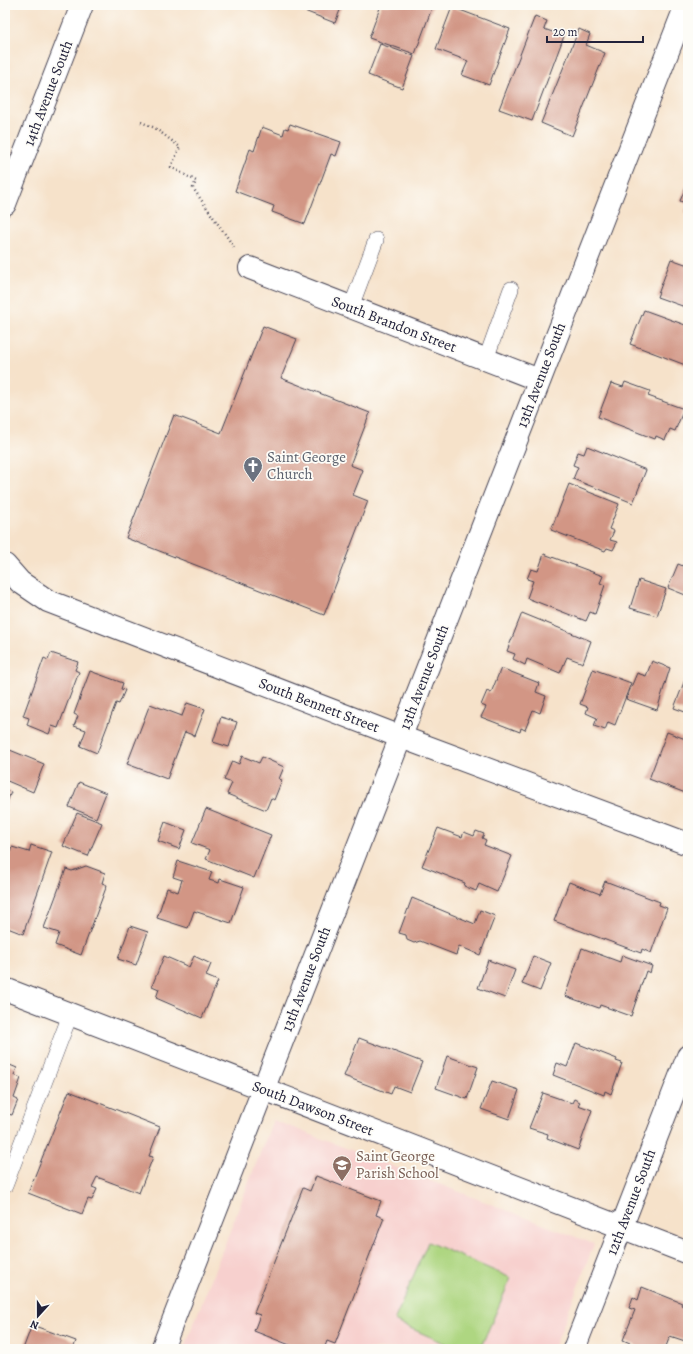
<svg xmlns="http://www.w3.org/2000/svg" width="693" height="1354" viewBox="0 0 693 1354" font-family="Alegreya,serif">
	<style>
		.built { fill: #f7d0ce }
		.green { fill: #aed681; stroke: #687c5e }
		.building { fill: #d29685 }
		.lines { fill: none; stroke-linecap: round; stroke-linejoin: round }
		.service-casing { stroke: #423f50; stroke-width: 16 }
		.minor-casing { stroke: #423f50; stroke-width: 24 }
		.path { stroke: #423f50; stroke-width: 2.5; stroke-dasharray: 1 3; stroke-linecap: butt }
		.service { stroke: #fff; stroke-width: 15 }
		.minor { stroke: #fff; stroke-width: 22 }
		.labels { text-anchor: middle; dominant-baseline: central; stroke-width: 3.5; stroke-linejoin: round; paint-order: stroke }
		.street-label { font-size: 15px; fill: #22223b; stroke: #fdfcf7 }
		.worship-label { font-size: 15px; fill: #5b616d; stroke: #fdfcf7; text-anchor: start }
		.education-label { font-size: 15px; fill: #785e54; stroke: #fdfcf7; text-anchor: start }
	</style>
	<rect width="100%" height="100%" fill="#fdfcf7"/>
	<filter id="ink" filterUnits="userSpaceOnUse"><feTurbulence type="fractalNoise" baseFrequency=".025" numOctaves="2"/><feDisplacementMap in="SourceGraphic" scale="8" xChannelSelector="R" yChannelSelector="G"/><feConvolveMatrix kernelMatrix="1 2 1 2 8 2 1 2 1" color-interpolation-filters="sRGB"/></filter>
	<filter id="wash" filterUnits="userSpaceOnUse"><feTurbulence type="fractalNoise" baseFrequency=".012" numOctaves="4" result="noise"/><feDisplacementMap in="SourceGraphic" scale="16" xChannelSelector="R" yChannelSelector="G"/><feGaussianBlur stdDeviation="0.9" result="paint"/><feColorMatrix in="noise" values="0 0 0 0 0 0 0 0 0 0 0 0 0 0 0 0 0 1.4 0 .05"/><feComposite in="paint" operator="in"/></filter>
	<g filter="url(#wash)">
		<rect width="100%" height="100%" fill="#f6e2ca"/>
		<!-- built -->
		<polygon class="built" points="273,1120 594,1244 554,1349 184,1349"/>
		<!-- green -->
		<polygon class="green" points="428,1242 511,1278 480,1349 458,1349 394,1321"/>
		<g id="blocks">
			<!-- building -->
			<g class="building">
				<polygon points="304,5 342,5 335,23 302,10"/>
				<polygon points="381,5 433,5 415,54 369,38"/>
				<polygon points="452,7 510,29 489,85 462,75 468,61 436,49"/>
				<polygon points="535,16 547,21 544,29 564,36 532,121 499,109"/>
				<polygon points="579,29 590,34 586,45 605,53 572,136 541,123"/>
				<polygon points="380,44 414,56 402,88 368,75"/>
				<polygon points="290,124 341,142 336,156 331,154 305,224 272,212 274,206 235,191 250,149 254,151 262,127 283,135 285,128 288,129"/>
				<polygon points="688,182 688,214 685,212 688,204 680,201"/>
				<polygon points="671,259 688,265 688,308 657,297"/>
				<polygon points="644,310 688,326 688,366 630,344"/>
				<polygon points="263,326 297,339 281,378 370,413 350,465 363,470 353,495 368,501 324,615 126,538 174,415 221,433"/>
				<polygon points="625,382 650,391 648,396 684,409 675,431 670,429 665,440 656,436 655,439 598,417 611,383 623,387"/>
				<polygon points="587,446 646,470 633,503 573,479 578,467 573,465 578,452 584,454"/>
				<polygon points="569,484 619,504 609,529 614,531 610,540 617,542 613,550 607,548 605,551 551,530"/>
				<polygon points="544,554 603,576 600,583 605,585 595,614 590,612 586,621 527,598 533,581 527,579 531,569 538,571"/>
				<polygon points="678,564 688,568 688,596 668,588"/>
				<polygon points="639,580 666,589 657,616 630,608"/>
				<polygon points="522,613 591,641 583,663 567,657 560,673 527,659 525,665 513,659 515,654 507,651"/>
				<polygon points="51,653 78,662 75,670 79,672 58,728 52,726 49,734 27,725 29,718 23,716 44,658 48,660"/>
				<polygon points="652,661 670,668 657,710 626,699 637,673 646,676"/>
				<polygon points="501,668 539,683 536,692 546,696 540,713 533,710 525,730 521,728 520,732 481,717 486,707 481,705 487,691 491,693"/>
				<polygon points="593,669 631,683 615,725 608,722 605,730 594,726 597,718 586,713 588,707 580,704"/>
				<polygon points="90,671 123,683 121,689 125,690 119,704 116,703 97,753 80,746 86,730 74,726 78,716 74,714"/>
				<polygon points="688,672 688,713 674,708"/>
				<polygon points="187,703 205,709 195,736 185,732 167,779 127,764 150,704 182,716"/>
				<polygon points="221,717 237,722 229,747 213,742"/>
				<polygon points="667,732 688,740 688,794 649,779"/>
				<polygon points="5,748 44,764 33,792 5,780"/>
				<polygon points="242,756 259,763 262,757 284,767 279,779 282,780 274,800 271,798 266,810 227,794 232,783 224,780 232,761 239,764"/>
				<polygon points="79,782 106,793 96,818 69,807"/>
				<polygon points="5,790 11,792 5,807"/>
				<polygon points="206,809 271,835 254,878 206,859 210,850 192,843"/>
				<polygon points="77,813 102,823 88,856 63,846"/>
				<polygon points="165,822 186,830 179,849 158,841"/>
				<polygon points="438,828 462,837 464,832 474,836 476,831 484,834 482,838 486,840 484,845 512,856 497,892 479,884 476,891 464,886 465,883 422,866"/>
				<polygon points="31,845 52,852 23,934 5,927 5,866 12,847 29,852"/>
				<polygon points="178,861 212,872 209,880 219,883 220,879 244,887 231,923 194,911 188,928 157,918 167,888 178,892 182,880 173,877"/>
				<polygon points="86,866 105,873 102,883 107,885 81,955 55,945 59,933 44,928 66,869 72,871"/>
				<polygon points="605,881 660,902 659,905 667,908 651,953 642,949 641,953 554,921 569,882 600,894"/>
				<polygon points="412,898 475,924 480,910 495,916 480,955 459,946 456,955 420,941 414,943 407,940 406,935 399,933"/>
				<polygon points="130,926 148,932 136,965 118,959"/>
				<polygon points="582,948 620,962 622,955 652,966 650,973 646,971 631,1016 600,1005 599,1008 565,996"/>
				<polygon points="164,956 189,967 194,956 211,964 206,976 218,981 202,1018 156,998 159,989 152,986"/>
				<polygon points="533,956 551,963 540,991 522,984"/>
				<polygon points="488,960 515,970 505,998 478,988"/>
				<polygon points="359,1038 422,1062 410,1092 394,1086 391,1094 344,1076"/>
				<polygon points="576,1043 617,1059 616,1061 622,1063 611,1094 605,1091 604,1095 553,1075 557,1063 567,1067"/>
				<polygon points="447,1056 478,1067 467,1099 436,1088"/>
				<polygon points="5,1063 17,1068 14,1075 21,1078 14,1098 18,1100 12,1115 8,1114 5,1121"/>
				<polygon points="492,1081 519,1090 509,1119 481,1109"/>
				<polygon points="69,1091 160,1127 149,1156 153,1157 139,1193 97,1177 92,1187 97,1189 92,1200 88,1199 82,1214 28,1193"/>
				<polygon points="543,1093 572,1103 574,1099 580,1102 578,1105 592,1110 578,1150 547,1138 548,1134 529,1128"/>
				<polygon points="316,1176 381,1201 376,1215 384,1218 335,1344 327,1341 324,1349 300,1349 254,1331 260,1315 254,1313 303,1188 310,1191"/>
				<polygon points="642,1287 682,1303 681,1305 688,1308 688,1334 685,1341 670,1336 665,1349 644,1349 623,1340 635,1310 629,1308 633,1297 638,1300"/>
				<polygon points="32,1325 76,1341 73,1349 23,1349"/>
			</g>
		</g>
	</g>
	<g filter="url(#ink)">
		<use href="#blocks" fill-opacity="0" stroke="#423f50" stroke-width="1"/>
		<g class="lines">
			<defs>
				<g id="service">
					<polyline points="351,307 376,240"/>
					<polyline points="486,359 511,289"/>
					<polyline points="5,1186 70,1015"/>
				</g>
				<g id="minor">
					<polyline points="5,204 82,5"/>
					<polyline points="250,268 539,380"/>
					<polyline points="5,565 20,582 48,601 401,737 688,844"/>
					<polyline points="5,989 688,1253"/>
					<polyline points="162,1349 686,5"/>
					<polyline points="574,1349 688,1056"/>
				</g>
			</defs>
			<!-- service casing -->
			<use href="#service" class="service-casing"/>
			<!-- minor casing -->
			<use href="#minor" class="minor-casing"/>
			<!-- path -->
			<polyline class="path" points="141,122 155,128 180,147 171,167 196,181 193,188 234,247"/>
			<!-- service -->
			<use href="#service" class="service"/>
			<!-- minor -->
			<use href="#minor" class="minor"/>
		</g>
	</g>
	<!-- icons -->
	<defs>
		<symbol id="church-pin" viewBox="-11 -11 22 30"><path d="M0 17L-7.5 6A9.5 9.5 0 1 1 7.5 6Z" fill="#6b7280" stroke="#fdfcf7"/><path d="M-1.2-6h2.4v3.5h3.3v2.4h-3.3V6h-2.4V-.1h-3.3v-2.4h3.3Z" fill="#fff"/></symbol>
		<symbol id="school-pin" viewBox="-11 -11 22 30"><path d="M0 17L-7.5 6A9.5 9.5 0 1 1 7.5 6Z" fill="#8d6e63" stroke="#fdfcf7"/><path d="M0-5L7-2L0 1L-7-2ZM-4 1L0 2.5L4 1V4Q0 6-4 4Z" fill="#fff"/></symbol>
	</defs>
	<g fill-rule="evenodd">
		<use href="#church-pin" x="242" y="455" width="22" height="30"/>
		<use href="#school-pin" x="331" y="1154" width="22" height="30"/>
	</g>
	<g class="labels">
		<!-- street labels -->
		<g class="street-label">
			<text transform="translate(48 93) rotate(-69)">14th Avenue South</text>
			<text transform="translate(394 324) rotate(21)">South Brandon Street</text>
			<text transform="translate(541 375) rotate(-69)">13th Avenue South</text>
			<text transform="translate(424 677) rotate(-69)">13th Avenue South</text>
			<text transform="translate(319 705) rotate(21)">South Bennett Street</text>
			<text transform="translate(306 979) rotate(-69)">13th Avenue South</text>
			<text transform="translate(313 1108) rotate(21)">South Dawson Street</text>
			<text transform="translate(631 1202) rotate(-69)">12th Avenue South</text>
		</g>
		<!-- worship labels -->
		<g class="worship-label">
			<text x="267" y="457">Saint George<tspan x="267" dy="17">Church</tspan></text>
		</g>
		<!-- education labels -->
		<g class="education-label">
			<text x="356" y="1156">Saint George<tspan x="356" dy="17">Parish School</tspan></text>
		</g>
	</g>
	<!-- margin -->
	<rect width="693" height="1354" fill="none" stroke="#fdfcf7" stroke-width="20"/>
	<!-- north arrow -->
	<g transform="translate(38 1316) rotate(201)" stroke="#fdfcf7" stroke-width="3" paint-order="stroke">
	<path d="M0-3L7 15L0 10L-7 15Z" fill="#22223b"/>
	<text y="-6" font-size="11" font-weight="bold" text-anchor="middle" fill="#22223b">N</text>
	</g>
	<!-- scale -->
	<path d="M547 36v6h96v-6" fill="none" stroke="#22223b" stroke-width="2"/>
	<text x="553" y="36" font-size="12" fill="#22223b" stroke="#fdfcf7" stroke-width="3" paint-order="stroke">20 m</text>
</svg>
